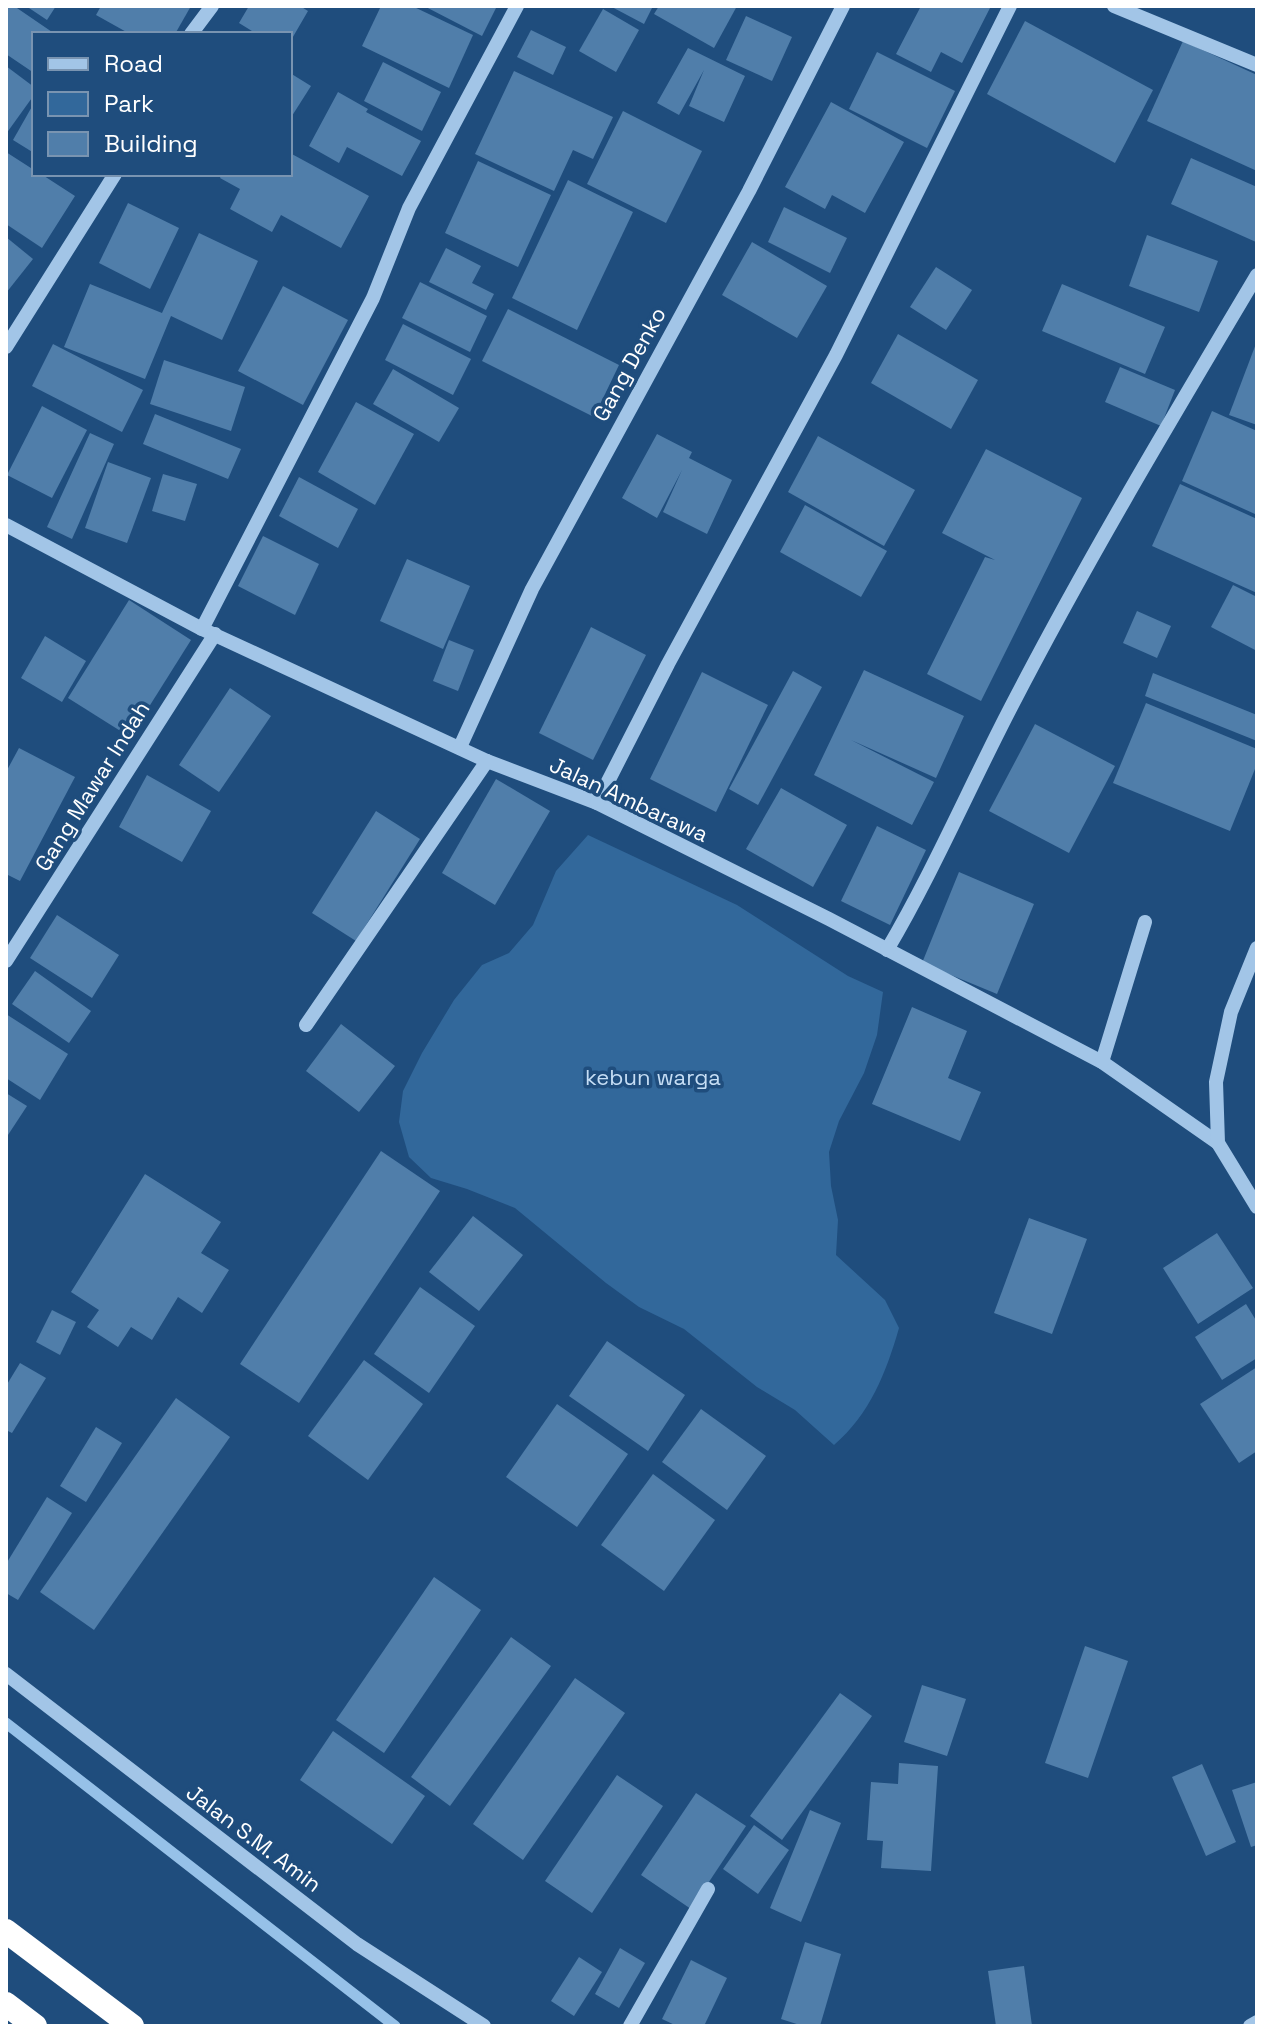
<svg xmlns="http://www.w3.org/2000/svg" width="1263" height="2032" viewBox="0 0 1263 2032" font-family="'Space Grotesk',sans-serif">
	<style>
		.green { fill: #32689b }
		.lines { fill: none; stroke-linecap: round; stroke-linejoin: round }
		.stream { stroke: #96c1e8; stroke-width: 11 }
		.building { fill: #507eaa }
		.minor { stroke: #a2c5e7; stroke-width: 14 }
		.highway { stroke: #fff; stroke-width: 24 }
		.labels { text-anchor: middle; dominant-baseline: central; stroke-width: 7; stroke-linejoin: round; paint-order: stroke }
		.street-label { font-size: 22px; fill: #fff; stroke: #1f4d7d }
		.park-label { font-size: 22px; fill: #c6def5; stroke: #1f4d7d }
	</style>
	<rect width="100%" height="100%" fill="#1f4d7d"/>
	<!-- green -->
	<path class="green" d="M588,835L737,905L848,976L883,992L877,1035L864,1073L839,1121L829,1152L831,1186L838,1220L836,1255L885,1300L899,1328C886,1373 870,1414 834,1445L795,1410L757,1387L684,1329L639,1307L606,1283L515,1208L467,1189L431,1178L409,1157L399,1122L403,1091L422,1053L454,1000L482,965L509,953L533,925L556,871Z"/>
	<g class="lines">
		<!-- stream -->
		<polyline class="stream" points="6,1723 395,2026"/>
	</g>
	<!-- building -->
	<g class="building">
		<polygon points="9,6 14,6 55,34 34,34 34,73 6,54 6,11"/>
		<polygon points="26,6 56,6 47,20"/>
		<polygon points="101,6 191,6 175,34 130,34 96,15"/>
		<polygon points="249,6 300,6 308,11 290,42 290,34 257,34 239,23"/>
		<polygon points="381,6 412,6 473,35 449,88 362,46"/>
		<polygon points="424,6 497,6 482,36"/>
		<polygon points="610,6 653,6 644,24"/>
		<polygon points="659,6 737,6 714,48 654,14"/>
		<polygon points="921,6 991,6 962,63 941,52 931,72 896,54"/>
		<polygon points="603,9 639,30 616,72 579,51"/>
		<polygon points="746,16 792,37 772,81 726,60"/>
		<polygon points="1025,21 1153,90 1115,163 987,94"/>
		<polygon points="531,30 566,47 553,75 517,57"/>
		<polygon points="1183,41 1257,75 1257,171 1147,121"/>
		<polygon points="688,48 745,76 724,122 689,106 704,70 679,115 657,103"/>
		<polygon points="877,52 955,91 927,148 849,109"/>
		<polygon points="383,62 441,92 422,131 364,101"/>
		<polygon points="6,66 34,87 34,95 6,134"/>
		<polygon points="514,71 613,117 593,159 573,150 554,191 475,154"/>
		<polygon points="290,73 311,86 290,119"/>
		<polygon points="338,92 368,109 366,112 421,141 402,176 347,147 339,163 309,146"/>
		<polygon points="831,102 904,142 865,213 832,195 825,209 785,187"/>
		<polygon points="34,103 34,153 13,140"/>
		<polygon points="623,111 702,151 666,223 587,184"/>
		<polygon points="6,152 34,170 34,174 41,174 75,196 42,248 6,224"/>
		<polygon points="290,153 369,196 341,248 281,215 272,232 230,209 240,189 220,178 222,174 290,174"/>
		<polygon points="1191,158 1257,187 1256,242 1171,204"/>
		<polygon points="478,161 551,195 518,267 445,233"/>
		<polygon points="568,180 633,212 577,330 512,298"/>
		<polygon points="128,203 179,228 150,289 99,263"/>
		<polygon points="784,207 847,238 830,273 768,242"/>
		<polygon points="199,233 258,261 222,340 171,316 145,379 64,347 90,284 162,313"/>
		<polygon points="1147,235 1218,261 1199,312 1129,286"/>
		<polygon points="6,237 33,259 6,293"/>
		<polygon points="752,242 827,286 797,338 722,295"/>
		<polygon points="446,248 481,266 472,283 494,294 486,310 429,282"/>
		<polygon points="936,267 972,290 946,330 910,307"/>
		<polygon points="420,282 487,316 470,352 402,318"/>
		<polygon points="1062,284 1165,327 1145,374 1042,331"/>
		<polygon points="283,286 348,320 303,405 238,371"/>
		<polygon points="508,309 619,365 594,417 482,361"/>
		<polygon points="403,324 471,359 453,395 385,360"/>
		<polygon points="898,334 978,380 951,429 871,383"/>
		<polygon points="1257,341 1257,425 1229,415"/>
		<polygon points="53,344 143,390 122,432 32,386"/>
		<polygon points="164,360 245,387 231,431 150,404"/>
		<polygon points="1120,367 1175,390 1161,426 1105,402"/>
		<polygon points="393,369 459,408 439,442 373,404"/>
		<polygon points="356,402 414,434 375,505 318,472"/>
		<polygon points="42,406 87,430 52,498 7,475"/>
		<polygon points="1212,411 1257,431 1257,509 1255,514 1182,481"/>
		<polygon points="155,414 241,449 228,479 143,444"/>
		<polygon points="90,433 114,444 72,539 47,527"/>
		<polygon points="657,434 692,452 689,458 732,480 707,534 663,512 682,470 657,518 622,498"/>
		<polygon points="818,436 915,490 884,546 788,492"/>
		<polygon points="986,449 1082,498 981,701 927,674 985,557 995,560 942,533"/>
		<polygon points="108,462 151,478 127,543 85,528"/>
		<polygon points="163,474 197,484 185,521 152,511"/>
		<polygon points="299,477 358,509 338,548 279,516"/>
		<polygon points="1180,484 1257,519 1257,593 1152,546"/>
		<polygon points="805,505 887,551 861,597 780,552"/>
		<polygon points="263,536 319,564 295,615 238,586"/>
		<polygon points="407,559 470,586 443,649 380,621"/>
		<polygon points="1233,585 1257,597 1257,651 1211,627"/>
		<polygon points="129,600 191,640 130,737 68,698"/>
		<polygon points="1137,611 1171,626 1157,658 1123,643"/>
		<polygon points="591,627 646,655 593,760 539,733"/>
		<polygon points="45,636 86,661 62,702 21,678"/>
		<polygon points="449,640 474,650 458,691 433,681"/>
		<polygon points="864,670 964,716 936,778 851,740 934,782 912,825 814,775"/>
		<polygon points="793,671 822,687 758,805 729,789"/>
		<polygon points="702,672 768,705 716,812 650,779"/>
		<polygon points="1153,673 1257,715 1257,741 1145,696"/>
		<polygon points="230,688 271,716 219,792 179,765"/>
		<polygon points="1146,703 1257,749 1257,764 1230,831 1113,783"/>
		<polygon points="1035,724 1115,766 1069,853 989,811"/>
		<polygon points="19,748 75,777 20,881 6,874 6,772"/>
		<polygon points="147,775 211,811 182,862 119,827"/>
		<polygon points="496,779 550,811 495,905 442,873"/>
		<polygon points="781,788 847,825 813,887 746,849"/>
		<polygon points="376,811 420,839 356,941 312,913"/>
		<polygon points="877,826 926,850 890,925 841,901"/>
		<polygon points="959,872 1034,904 997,994 922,963"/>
		<polygon points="57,915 119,955 92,998 30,958"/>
		<polygon points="35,971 91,1011 69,1043 12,1004"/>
		<polygon points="912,1007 967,1031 948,1078 981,1092 960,1141 872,1104"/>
		<polygon points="6,1014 68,1054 40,1100 6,1078"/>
		<polygon points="341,1024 395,1066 359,1112 306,1071"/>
		<polygon points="6,1093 27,1106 6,1138"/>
		<polygon points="381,1151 440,1191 299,1403 240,1364"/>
		<polygon points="145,1174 221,1222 201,1253 229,1270 202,1313 178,1297 152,1340 131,1327 118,1347 87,1327 99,1310 71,1292"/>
		<polygon points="473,1216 523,1255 479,1311 429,1272"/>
		<polygon points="1029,1218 1087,1239 1052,1334 994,1313"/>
		<polygon points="1217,1233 1253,1288 1198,1324 1163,1268"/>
		<polygon points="420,1287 475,1326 429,1393 374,1354"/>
		<polygon points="1246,1304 1257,1322 1257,1358 1222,1380 1195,1337"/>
		<polygon points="52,1310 76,1322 60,1355 36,1342"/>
		<polygon points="607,1341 685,1395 648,1451 569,1396"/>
		<polygon points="364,1360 423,1404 368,1480 308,1436"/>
		<polygon points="20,1363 46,1378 12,1433 6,1430 6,1386"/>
		<polygon points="1257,1367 1257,1451 1239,1463 1200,1404"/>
		<polygon points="176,1398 230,1437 94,1630 40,1592"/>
		<polygon points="557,1404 628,1454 577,1527 506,1477"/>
		<polygon points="701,1409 766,1456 727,1510 662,1462"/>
		<polygon points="96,1427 122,1443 86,1502 60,1486"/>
		<polygon points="653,1474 715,1520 664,1591 601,1545"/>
		<polygon points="47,1497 72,1513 18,1600 6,1593 6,1564"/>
		<polygon points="434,1577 481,1610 384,1753 336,1720"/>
		<polygon points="511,1637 551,1666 450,1806 411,1777"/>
		<polygon points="1085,1646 1128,1661 1088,1778 1045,1763"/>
		<polygon points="575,1678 625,1713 523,1860 473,1824"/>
		<polygon points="922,1685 966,1699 947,1756 904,1742"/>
		<polygon points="840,1693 872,1716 782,1840 750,1816"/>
		<polygon points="333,1731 425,1796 392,1844 300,1780"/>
		<polygon points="899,1763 938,1766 931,1871 881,1868 883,1841 867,1840 871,1782 898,1784"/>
		<polygon points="1202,1764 1236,1842 1206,1856 1172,1777"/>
		<polygon points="617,1775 663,1806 592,1913 545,1881"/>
		<polygon points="1257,1782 1257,1845 1251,1847 1232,1790"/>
		<polygon points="696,1793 746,1826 691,1909 641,1875"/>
		<polygon points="810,1810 841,1823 801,1922 770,1908"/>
		<polygon points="754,1825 789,1850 758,1894 723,1869"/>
		<polygon points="805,1942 841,1954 820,2026 803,2026 781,2019"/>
		<polygon points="620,1948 645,1963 619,2008 595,1994"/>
		<polygon points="579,1957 602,1972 574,2016 551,2001"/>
		<polygon points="691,1960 727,1978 704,2026 677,2026 662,2019"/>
		<polygon points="1024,1966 1032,2026 996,2026 988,1971"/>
	</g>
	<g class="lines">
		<!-- minor -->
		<g class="minor">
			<polyline points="1114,6 1257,65"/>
			<polyline points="191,34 212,6"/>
			<polyline points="6,347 115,174"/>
			<polyline points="6,525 202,629 487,761 597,803 829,919 1102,1062 1218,1143"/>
			<polyline points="202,629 373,298 409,208 517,6"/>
			<polyline points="460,747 532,589 749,191 843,6"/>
			<polyline points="597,803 668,664 836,355 1010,6"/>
			<polyline points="1257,948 1231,1012 1216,1082 1218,1143 1257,1207"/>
			<path d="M887,950C933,872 969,788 1011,707C1087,560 1172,418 1257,275"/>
			<polyline points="6,961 215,634"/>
			<polyline points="306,1025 487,761"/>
			<polyline points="1102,1062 1145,922"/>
			<polyline points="6,1674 357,1944 484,2026"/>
			<polyline points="630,2026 708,1889"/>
			<polyline points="1250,2026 1257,2022"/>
		</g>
		<!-- highway -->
		<g class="highway">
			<polyline points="6,1931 132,2026"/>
			<polyline points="6,2004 35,2026"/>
		</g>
	</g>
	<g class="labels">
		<!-- street labels -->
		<g class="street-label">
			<text transform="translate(629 364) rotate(-61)">Gang Denko</text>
			<text transform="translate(92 786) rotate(-58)">Gang Mawar Indah</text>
			<text transform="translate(629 799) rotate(25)">Jalan Ambarawa</text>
			<text transform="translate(254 1838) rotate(37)">Jalan S.M. Amin</text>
		</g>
		<!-- park labels -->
		<g class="park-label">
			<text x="653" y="1077">kebun warga</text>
		</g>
	</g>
	<!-- border -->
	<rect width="1263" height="2032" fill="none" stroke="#ffffff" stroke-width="16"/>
	<!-- legend -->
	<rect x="32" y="32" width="260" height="144" fill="#1f4d7d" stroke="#7994b1" stroke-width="2"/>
	<rect x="48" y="58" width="40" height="12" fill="#a2c5e7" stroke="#7994b1" stroke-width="2"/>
	<text x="104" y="72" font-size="24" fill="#ffffff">Road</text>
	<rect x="48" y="92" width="40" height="24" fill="#32689b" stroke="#7994b1" stroke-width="2"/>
	<text x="104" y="112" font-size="24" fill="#ffffff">Park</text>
	<rect x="48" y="132" width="40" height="24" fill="#507eaa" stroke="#7994b1" stroke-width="2"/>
	<text x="104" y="152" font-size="24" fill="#ffffff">Building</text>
</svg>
